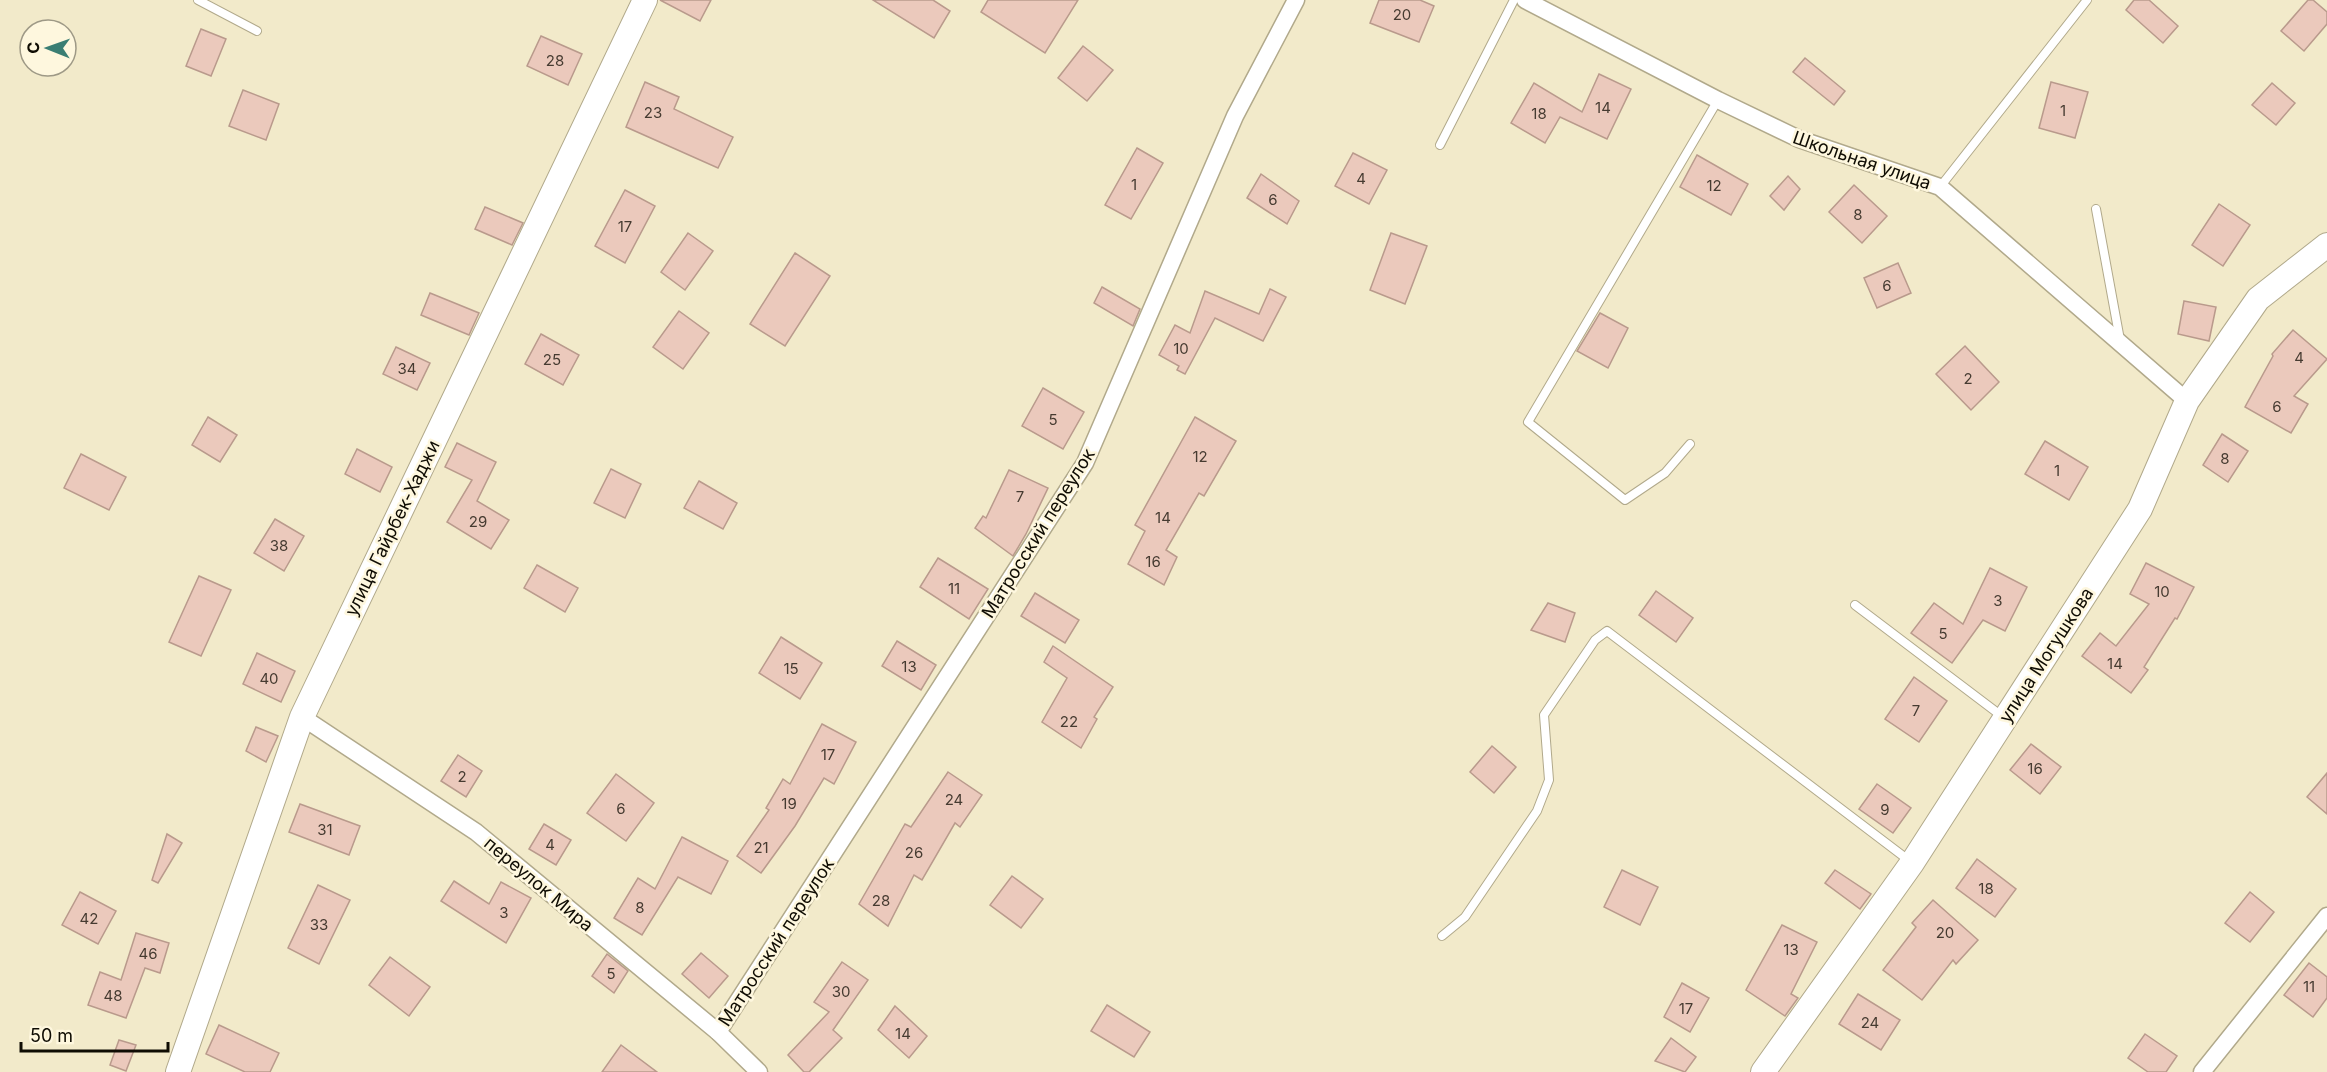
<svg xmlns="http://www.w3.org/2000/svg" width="2327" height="1072" viewBox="0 0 2327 1072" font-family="Inter,sans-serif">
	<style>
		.building { fill: #ebc9bc; stroke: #b99a8c; stroke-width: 1.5 }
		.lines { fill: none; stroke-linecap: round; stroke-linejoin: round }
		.lane-casing { stroke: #b1a98b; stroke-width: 10 }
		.street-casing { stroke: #b1a98b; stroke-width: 19 }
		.secondary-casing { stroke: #b1a98b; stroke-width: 26 }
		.lane { stroke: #fff; stroke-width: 8 }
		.street { stroke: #fff; stroke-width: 16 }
		.secondary { stroke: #fff; stroke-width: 24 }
		.labels { text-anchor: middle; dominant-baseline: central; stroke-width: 5; stroke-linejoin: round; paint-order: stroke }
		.number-label { font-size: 15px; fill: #463b31 }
		.street-label { font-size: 18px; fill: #0f0c03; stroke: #fef7de }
	</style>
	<rect width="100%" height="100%" fill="#f2eaca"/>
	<!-- building -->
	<g class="building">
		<polygon points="660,0 711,0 700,21"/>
		<polygon points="873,0 933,0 950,11 934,38"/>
		<polygon points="988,0 1078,0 1045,53 981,12"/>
		<polygon points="1379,0 1420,0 1434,6 1419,42 1370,23"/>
		<polygon points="2134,0 2149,0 2178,26 2163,43 2126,10"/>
		<polygon points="2308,0 2313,0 2327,12 2327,24 2304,51 2281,31"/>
		<polygon points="201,29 226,39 211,76 186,66"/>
		<polygon points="541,36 582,54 568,85 527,66"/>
		<polygon points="1083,46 1113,70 1087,101 1058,78"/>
		<polygon points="1805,58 1845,91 1834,105 1793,72"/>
		<polygon points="1599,74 1631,89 1607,139 1560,117 1545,143 1511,123 1534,83 1582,112"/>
		<polygon points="645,82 679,97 674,109 733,137 718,168 626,127"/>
		<polygon points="2051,82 2088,92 2075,138 2039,128"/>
		<polygon points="2272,83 2295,103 2276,125 2252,105"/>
		<polygon points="243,90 279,104 266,140 229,126"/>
		<polygon points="1137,148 1163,163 1131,219 1105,205"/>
		<polygon points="1353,153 1387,170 1369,204 1335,186"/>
		<polygon points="1697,155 1748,184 1731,215 1680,187"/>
		<polygon points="1261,174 1299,201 1287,224 1247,198"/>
		<polygon points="1788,176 1800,189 1784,210 1770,196"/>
		<polygon points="1854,185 1887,216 1862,243 1829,212"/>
		<polygon points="625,190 655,206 625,263 595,246"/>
		<polygon points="2219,204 2250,225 2223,266 2192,245"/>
		<polygon points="485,207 523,223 512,245 475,229"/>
		<polygon points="688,233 713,251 685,290 661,272"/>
		<polygon points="1391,233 1427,246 1405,304 1370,290"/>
		<polygon points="795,253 830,276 785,346 750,324"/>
		<polygon points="1898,263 1911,293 1877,308 1864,278"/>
		<polygon points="1102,287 1140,309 1133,326 1094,303"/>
		<polygon points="1270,289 1286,297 1263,341 1215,318 1185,374 1177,370 1179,366 1159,355 1175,325 1190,333 1205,291 1259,314"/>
		<polygon points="430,293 479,313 469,335 421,315"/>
		<polygon points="2184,301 2216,307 2209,341 2178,334"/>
		<polygon points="679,311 709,333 683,369 653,347"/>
		<polygon points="1600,313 1628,328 1608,368 1577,351"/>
		<polygon points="2293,330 2327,359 2294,396 2308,404 2291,433 2245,407 2273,356 2272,354"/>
		<polygon points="541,334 579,355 563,385 525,364"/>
		<polygon points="1965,346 1999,382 1971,410 1936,374"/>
		<polygon points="396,347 430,363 417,390 383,374"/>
		<polygon points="1043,388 1084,412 1063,449 1022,426"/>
		<polygon points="208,417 237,435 220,462 192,445"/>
		<polygon points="1195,417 1236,441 1204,496 1199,493 1166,550 1177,557 1164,585 1128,564 1145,531 1135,525"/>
		<polygon points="2222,434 2248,451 2228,482 2203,465"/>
		<polygon points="2045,441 2088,467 2069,500 2025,474"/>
		<polygon points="457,443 496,462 477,501 509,520 491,549 447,522 472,480 445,467"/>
		<polygon points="357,449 392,467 380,492 345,474"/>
		<polygon points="81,454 126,477 109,510 64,488"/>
		<polygon points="611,469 641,484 625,518 594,503"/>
		<polygon points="1009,470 1048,488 1026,534 1013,556 975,528 983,516 986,518"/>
		<polygon points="699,481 737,503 723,529 684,508"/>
		<polygon points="275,519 304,536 284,571 254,553"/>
		<polygon points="938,558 988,589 969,619 920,587"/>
		<polygon points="2146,563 2194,587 2177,619 2175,618 2144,667 2148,670 2131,693 2082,656 2100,633 2116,646 2149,604 2130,594"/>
		<polygon points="537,565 578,588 565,612 524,588"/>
		<polygon points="1990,568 2027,587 2005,631 1983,620 1952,663 1911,633 1934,603 1963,624"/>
		<polygon points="199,576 231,590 201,656 169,642"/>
		<polygon points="1656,591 1693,618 1676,642 1639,615"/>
		<polygon points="1035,593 1079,620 1065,643 1021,616"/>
		<polygon points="1548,603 1575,613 1565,642 1531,630"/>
		<polygon points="781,637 822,663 800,699 759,673"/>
		<polygon points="897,641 936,665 921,690 882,666"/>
		<polygon points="1053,646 1113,687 1094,717 1097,719 1081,748 1042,722 1067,678 1044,662"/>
		<polygon points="257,653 295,671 281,702 243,684"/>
		<polygon points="1914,677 1947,701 1919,742 1885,719"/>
		<polygon points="822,724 856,742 834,784 824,778 795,826 761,873 737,856 769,810 766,808 783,779 790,784"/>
		<polygon points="256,727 278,736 266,762 246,751"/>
		<polygon points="2031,744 2061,767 2040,794 2010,770"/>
		<polygon points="1492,746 1516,767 1494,793 1470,772"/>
		<polygon points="458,755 482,771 466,797 441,781"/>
		<polygon points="948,772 982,795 960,827 955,823 922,880 914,875 888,926 859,904 905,824 911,827"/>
		<polygon points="2327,773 2327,814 2307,797"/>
		<polygon points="616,774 654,803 626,841 587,813"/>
		<polygon points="1877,784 1911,808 1893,833 1859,809"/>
		<polygon points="300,804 360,826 349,855 289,832"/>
		<polygon points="544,824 571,840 556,865 529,849"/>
		<polygon points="167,834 182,843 158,883 152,880"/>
		<polygon points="682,837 728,861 711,894 678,877 642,935 614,918 638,878 655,889"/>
		<polygon points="1977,859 2016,889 1995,917 1956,888"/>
		<polygon points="1622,870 1658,887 1640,925 1604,907"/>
		<polygon points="1835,870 1871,894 1860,909 1825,883"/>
		<polygon points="1012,876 1043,899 1021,928 990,905"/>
		<polygon points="454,881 489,904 501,882 531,898 506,943 441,901"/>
		<polygon points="318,885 350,900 319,964 288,948"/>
		<polygon points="80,892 116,911 98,944 62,925"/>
		<polygon points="2250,892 2274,912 2250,942 2225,923"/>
		<polygon points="1933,900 1978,940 1956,964 1953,960 1922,1000 1883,970 1916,927 1912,923"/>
		<polygon points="1782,925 1817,942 1791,994 1798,998 1785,1016 1746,990"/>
		<polygon points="136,933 169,943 160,973 145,968 126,1018 88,1005 100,972 121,980"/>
		<polygon points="701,953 728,976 709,998 682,974"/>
		<polygon points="607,954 628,971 614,993 592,976"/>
		<polygon points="390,957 430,987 409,1016 369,985"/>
		<polygon points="842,962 868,980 833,1030 842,1038 809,1072 804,1072 788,1055 829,1012 814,1002"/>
		<polygon points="2309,963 2327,977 2327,998 2313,1017 2284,995"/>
		<polygon points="1682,983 1709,998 1690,1032 1664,1017"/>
		<polygon points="1858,994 1900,1020 1881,1050 1839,1024"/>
		<polygon points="1107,1005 1150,1032 1134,1057 1091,1031"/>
		<polygon points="895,1006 927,1036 909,1058 878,1030"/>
		<polygon points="219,1025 279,1053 270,1072 245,1072 206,1054"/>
		<polygon points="2145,1034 2177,1056 2166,1072 2148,1072 2128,1058"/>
		<polygon points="1671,1038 1696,1057 1685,1072 1655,1061"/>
		<polygon points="119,1040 136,1045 126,1071 110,1065"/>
		<polygon points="621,1045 657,1072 602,1072"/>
	</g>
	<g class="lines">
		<defs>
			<g id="lane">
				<polyline points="198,0 257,31"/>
				<polyline points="1440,145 1514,0"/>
				<polyline points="1940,187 2087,0"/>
				<polyline points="2096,209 2120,340"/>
				<polyline points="1690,444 1665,473 1625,500 1528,422 1718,100"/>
				<polyline points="1855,605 2003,717"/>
				<polyline points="1442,936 1465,917 1537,811 1549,780 1544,715 1595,640 1607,631 1911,862"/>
			</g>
			<g id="street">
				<polyline points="1525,0 1718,100 1799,139 1940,187 2187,401"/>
				<polyline points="302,717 476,832 718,1032 759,1072"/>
				<polyline points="718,1032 1085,463 1235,116 1296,0"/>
				<polyline points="2202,1072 2327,916"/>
			</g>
			<g id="secondary">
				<polyline points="178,1072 302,717 645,0"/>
				<polyline points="1763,1072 1912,863 2140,509 2187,401 2258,299 2327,245"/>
			</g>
		</defs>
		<!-- lane casing -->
		<use href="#lane" class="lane-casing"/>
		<!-- street casing -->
		<use href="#street" class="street-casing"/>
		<!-- secondary casing -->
		<use href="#secondary" class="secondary-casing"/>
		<!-- lane -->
		<use href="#lane" class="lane"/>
		<!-- street -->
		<use href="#street" class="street"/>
		<!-- secondary -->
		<use href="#secondary" class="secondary"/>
	</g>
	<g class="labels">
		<!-- number labels -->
		<g class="number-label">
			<text x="1402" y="14">20</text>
			<text x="555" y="60">28</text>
			<text x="1603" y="107">14</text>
			<text x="2063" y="110">1</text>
			<text x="653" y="112">23</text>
			<text x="1539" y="113">18</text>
			<text x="1361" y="178">4</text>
			<text x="1134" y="184">1</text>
			<text x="1714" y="185">12</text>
			<text x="1273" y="199">6</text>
			<text x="1858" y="214">8</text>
			<text x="625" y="226">17</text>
			<text x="1887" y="285">6</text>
			<text x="1181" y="348">10</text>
			<text x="2299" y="357">4</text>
			<text x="552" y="359">25</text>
			<text x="407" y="368">34</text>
			<text x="1968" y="378">2</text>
			<text x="2277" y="406">6</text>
			<text x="1053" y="419">5</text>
			<text x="1200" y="456">12</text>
			<text x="2225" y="458">8</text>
			<text x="2057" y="470">1</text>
			<text x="1020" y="496">7</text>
			<text x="1163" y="517">14</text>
			<text x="478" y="521">29</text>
			<text x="279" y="545">38</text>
			<text x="1153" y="561">16</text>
			<text x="954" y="588">11</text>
			<text x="2162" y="591">10</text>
			<text x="1998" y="600">3</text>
			<text x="1943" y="633">5</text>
			<text x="2115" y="663">14</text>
			<text x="909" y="666">13</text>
			<text x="791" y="668">15</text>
			<text x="269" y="678">40</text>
			<text x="1916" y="710">7</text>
			<text x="1069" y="721">22</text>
			<text x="828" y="754">17</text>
			<text x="2035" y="768">16</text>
			<text x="462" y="776">2</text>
			<text x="954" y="799">24</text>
			<text x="789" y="803">19</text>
			<text x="621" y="808">6</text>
			<text x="1885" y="809">9</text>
			<text x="325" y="829">31</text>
			<text x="550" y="844">4</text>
			<text x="761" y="847">21</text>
			<text x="914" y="852">26</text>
			<text x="1986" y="888">18</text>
			<text x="881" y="900">28</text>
			<text x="640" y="907">8</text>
			<text x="504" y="912">3</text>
			<text x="89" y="918">42</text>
			<text x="319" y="924">33</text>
			<text x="1945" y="932">20</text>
			<text x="1791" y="949">13</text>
			<text x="148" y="953">46</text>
			<text x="611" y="973">5</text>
			<text x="2309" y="986">11</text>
			<text x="841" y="991">30</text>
			<text x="113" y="995">48</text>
			<text x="1686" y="1008">17</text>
			<text x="1870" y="1022">24</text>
			<text x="903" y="1033">14</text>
		</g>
		<!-- street labels -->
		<g class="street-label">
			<text transform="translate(1862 160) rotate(19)">Школьная улица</text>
			<text transform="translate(392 528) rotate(-64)">улица Гайрбек-Хаджи</text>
			<text transform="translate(1038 533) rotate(-58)">Матросский переулок</text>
			<text transform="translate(2046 655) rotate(-57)">улица Могушкова</text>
			<text transform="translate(539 884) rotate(40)">переулок Мира</text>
			<text transform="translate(776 942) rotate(-57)">Матросский переулок</text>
		</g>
	</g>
	<!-- north arrow -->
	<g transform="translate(48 48) rotate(271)"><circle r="28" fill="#fef7de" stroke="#9e9986" stroke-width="1.5"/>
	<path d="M0-4.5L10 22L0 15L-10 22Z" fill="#3a7e73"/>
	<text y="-9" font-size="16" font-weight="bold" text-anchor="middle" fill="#0f0c03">С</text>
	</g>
	<!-- scale -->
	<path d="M21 1042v9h147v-9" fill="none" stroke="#0f0c03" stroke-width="3"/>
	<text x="30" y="1042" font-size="18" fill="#0f0c03" stroke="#fef7de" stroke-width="4.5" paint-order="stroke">50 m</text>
</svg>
